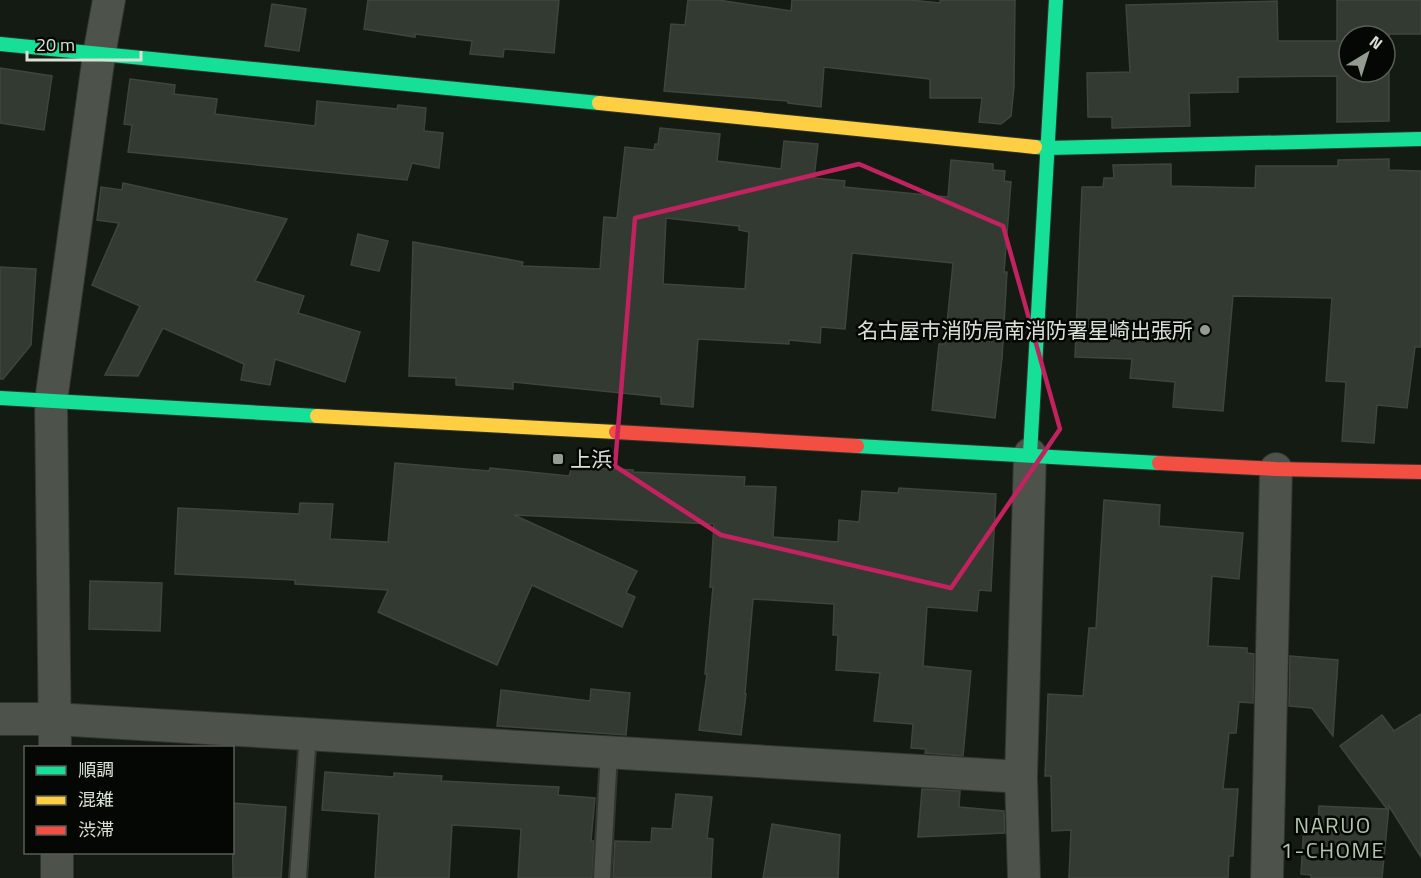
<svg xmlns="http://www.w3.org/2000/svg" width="1421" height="878" viewBox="0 0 1421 878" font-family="'Titillium Web','Noto Sans JP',sans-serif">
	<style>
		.building { fill: #333a31; stroke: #3f453d; stroke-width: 1.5; fill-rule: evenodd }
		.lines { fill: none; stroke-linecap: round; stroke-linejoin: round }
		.lane-casing { stroke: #30352f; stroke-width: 20 }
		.street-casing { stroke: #30352f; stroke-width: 34 }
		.fast-casing { stroke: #30352f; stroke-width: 16 }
		.slow-casing { stroke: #30352f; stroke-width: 16 }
		.jam-casing { stroke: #30352f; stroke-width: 16 }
		.lane { stroke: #4d524b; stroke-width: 16 }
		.street { stroke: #4d524b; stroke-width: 32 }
		.fast { stroke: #16e098; stroke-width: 14 }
		.slow { stroke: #ffcf43; stroke-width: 14 }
		.jam { stroke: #f24e42; stroke-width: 14 }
		.marked { fill: none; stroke: #c32261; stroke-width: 4.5; stroke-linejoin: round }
		.poi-dot { fill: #949c91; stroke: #040703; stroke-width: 2 }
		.labels { text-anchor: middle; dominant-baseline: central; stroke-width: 5; stroke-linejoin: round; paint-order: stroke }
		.poi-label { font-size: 21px; fill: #d9e1d5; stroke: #040703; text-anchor: end }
		.neighbourhood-label { font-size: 22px; letter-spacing: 1.5px; fill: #b4c5ae; stroke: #040703 }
	</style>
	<rect width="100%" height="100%" fill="#141b12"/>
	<!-- building -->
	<g class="building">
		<polygon points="368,0 559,0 554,53 504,49 503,57 470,54 472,41 415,34 415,37 364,29"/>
		<polygon points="688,0 718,0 791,11 792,0 910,0 940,3 940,0 1015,0 1014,87 1011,116 1001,124 979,122 982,98 930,98 930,79 824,67 821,107 788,103 788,101 664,91 671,24 685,25"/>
		<path d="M1337,0H1421V34H1389V121L1337,122V76L1238,77V92L1189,93L1190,126L1112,128V117H1088L1087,73L1130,72L1126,5L1277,1L1278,41H1337ZM1349,36H1385V72H1349Z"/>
		<polygon points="272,4 306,9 299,51 265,46"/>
		<polygon points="0,68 52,76 44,130 0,123"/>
		<polygon points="130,79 175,85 174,94 217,99 215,114 315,126 317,101 397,109 398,105 426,108 424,131 443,133 439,168 412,163 407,180 128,152 132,125 124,124"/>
		<path d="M660,128L720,134L717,161L781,169L784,141L818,144L814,178L845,181L844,187L948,197L951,160L993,164V170L1005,171L1004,181L1011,182L1004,272H1007L1002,358L995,418L932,410L939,344H945L953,263L852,253L845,329L821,327L820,343L789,340V344L698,339L693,407L661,404V397L513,382V389L456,385V378L409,376L413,242L523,262L522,266L600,269L604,217L617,218L625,147L654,150L655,144H658ZM666,218L739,226V230L749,232L745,289L663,284Z"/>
		<polygon points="1389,159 1389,170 1421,171 1421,347 1415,347 1407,408 1377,405 1374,443 1342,441 1346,382 1326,381 1332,298 1233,296 1223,411 1173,407 1175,382 1130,378 1132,359 1075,357 1082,187 1103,187 1104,178 1114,178 1113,165 1171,164 1171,186 1255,188 1256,166 1338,166 1338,160"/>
		<polygon points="123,183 287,219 255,281 304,296 298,313 360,332 345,382 275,359 270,385 241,380 244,364 163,328 138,376 105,375 140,306 92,285 119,223 97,220 101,187 122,190"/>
		<polygon points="358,234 388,241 379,271 351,265"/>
		<polygon points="0,267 36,269 31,345 3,379 0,379"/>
		<polygon points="395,463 489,471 490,468 569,476 572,467 633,470 633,472 745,477 744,486 776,487 773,537 838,542 839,520 859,522 862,491 898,493 899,488 996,494 991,591 979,590 977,611 927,607 923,666 971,671 963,756 925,753 926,749 911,748 913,724 874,721 880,673 836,670 838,635 833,635 834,604 753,599 745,694 746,694 741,735 699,730 707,674 705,674 713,587 710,587 714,524 514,515 637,571 626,593 635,597 622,627 532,585 497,665 378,612 388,590 295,584 295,580 175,574 178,508 299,514 300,503 333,504 330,539 388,542"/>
		<polygon points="1104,500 1160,505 1159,526 1243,533 1239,579 1212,576 1208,646 1247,648 1247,653 1254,654 1253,703 1239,702 1236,733 1229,733 1223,789 1238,789 1233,856 1229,856 1228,878 1069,878 1071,830 1052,831 1051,776 1045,776 1048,694 1083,696 1089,628 1096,628"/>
		<polygon points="90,581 162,583 160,631 89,629"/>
		<polygon points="1290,656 1338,660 1333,736 1312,708 1289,706"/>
		<polygon points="591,689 630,693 626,735 497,726 501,690 590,701"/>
		<polygon points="1421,714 1421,857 1389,806 1382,878 1311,878 1311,875 1301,874 1304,824 1318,825 1319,806 1387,809 1340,746 1382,715 1394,731"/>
		<polygon points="325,772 394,777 394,773 442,776 441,781 559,787 558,795 595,798 591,841 594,841 592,878 518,878 521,829 452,825 449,878 375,878 379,814 322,810"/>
		<polygon points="922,789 960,791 959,807 1004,811 1005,833 918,837"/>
		<polygon points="676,794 712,797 707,838 713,839 711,878 613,878 615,841 651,842 652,828 672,829"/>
		<polygon points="232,803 286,807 281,878 233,878"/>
		<polygon points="772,824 840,835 838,878 763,878"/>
	</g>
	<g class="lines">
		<defs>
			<g id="lane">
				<polyline points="298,878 308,735"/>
				<polyline points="602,878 609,753"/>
			</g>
			<g id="street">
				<polyline points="0,719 55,719 1021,777"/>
				<polyline points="55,748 51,401 99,55 109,0"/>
				<polyline points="57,852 57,878"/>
				<polyline points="1024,878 1021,777 1030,454"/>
				<polyline points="1267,878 1276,469"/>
			</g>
			<g id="fast">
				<polyline points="0,44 599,103"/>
				<polyline points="1035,147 1048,148 1421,139"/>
				<polyline points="0,398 317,416"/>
				<polyline points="857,446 1159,463"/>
				<polyline points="1030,454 1056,0"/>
			</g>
			<g id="slow">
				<polyline points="599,103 1035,147"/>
				<polyline points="317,416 616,432"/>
			</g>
			<g id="jam">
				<polyline points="616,432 857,446"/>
				<polyline points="1159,463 1276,469 1421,472"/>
			</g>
		</defs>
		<!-- lane casing -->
		<use href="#lane" class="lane-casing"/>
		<!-- street casing -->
		<use href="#street" class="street-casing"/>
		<!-- fast casing -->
		<use href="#fast" class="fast-casing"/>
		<!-- slow casing -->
		<use href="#slow" class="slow-casing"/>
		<!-- jam casing -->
		<use href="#jam" class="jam-casing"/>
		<!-- lane -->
		<use href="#lane" class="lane"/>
		<!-- street -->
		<use href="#street" class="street"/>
		<!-- fast -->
		<use href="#fast" class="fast"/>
		<!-- slow -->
		<use href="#slow" class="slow"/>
		<!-- jam -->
		<use href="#jam" class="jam"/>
	</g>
	<!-- marked area -->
	<path class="marked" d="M859,164L1003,226L1060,429L951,588L721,535L615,466L635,218Z"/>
	<!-- markers -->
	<g class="poi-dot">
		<circle cx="1205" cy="330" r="6"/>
		<rect x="552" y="453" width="12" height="12" rx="3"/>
	</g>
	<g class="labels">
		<!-- poi labels -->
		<g class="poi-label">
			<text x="1193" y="330">名古屋市消防局南消防署星崎出張所</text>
			<text x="570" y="459" text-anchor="start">上浜</text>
		</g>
		<!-- neighbourhood labels -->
		<g class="neighbourhood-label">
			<text x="1333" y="825">NARUO<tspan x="1333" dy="25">1-CHOME</tspan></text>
		</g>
	</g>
	<!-- legend -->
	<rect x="24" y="746" width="210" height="108" fill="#040703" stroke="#595e57" stroke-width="1.5"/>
	<rect x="36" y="766" width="30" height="9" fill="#16e098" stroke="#595e57" stroke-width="1.5"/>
	<text x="78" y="776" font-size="18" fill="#d9e1d5">順調</text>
	<rect x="36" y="796" width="30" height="9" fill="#ffcf43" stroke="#595e57" stroke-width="1.5"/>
	<text x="78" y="806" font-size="18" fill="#d9e1d5">混雑</text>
	<rect x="36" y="826" width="30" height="9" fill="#f24e42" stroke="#595e57" stroke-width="1.5"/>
	<text x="78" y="836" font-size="18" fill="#d9e1d5">渋滞</text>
	<!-- north arrow -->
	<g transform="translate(1367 54) rotate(38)"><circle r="28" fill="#040703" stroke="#595e57" stroke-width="1.5"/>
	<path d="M0-4.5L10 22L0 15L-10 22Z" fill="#949c91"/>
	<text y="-9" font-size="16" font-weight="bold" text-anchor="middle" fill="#d9e1d5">N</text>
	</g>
	<!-- scale -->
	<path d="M27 51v9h114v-9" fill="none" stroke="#d9e1d5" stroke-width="3"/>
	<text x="36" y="51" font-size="18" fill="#d9e1d5" stroke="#040703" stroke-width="4.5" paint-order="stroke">20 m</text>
</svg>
